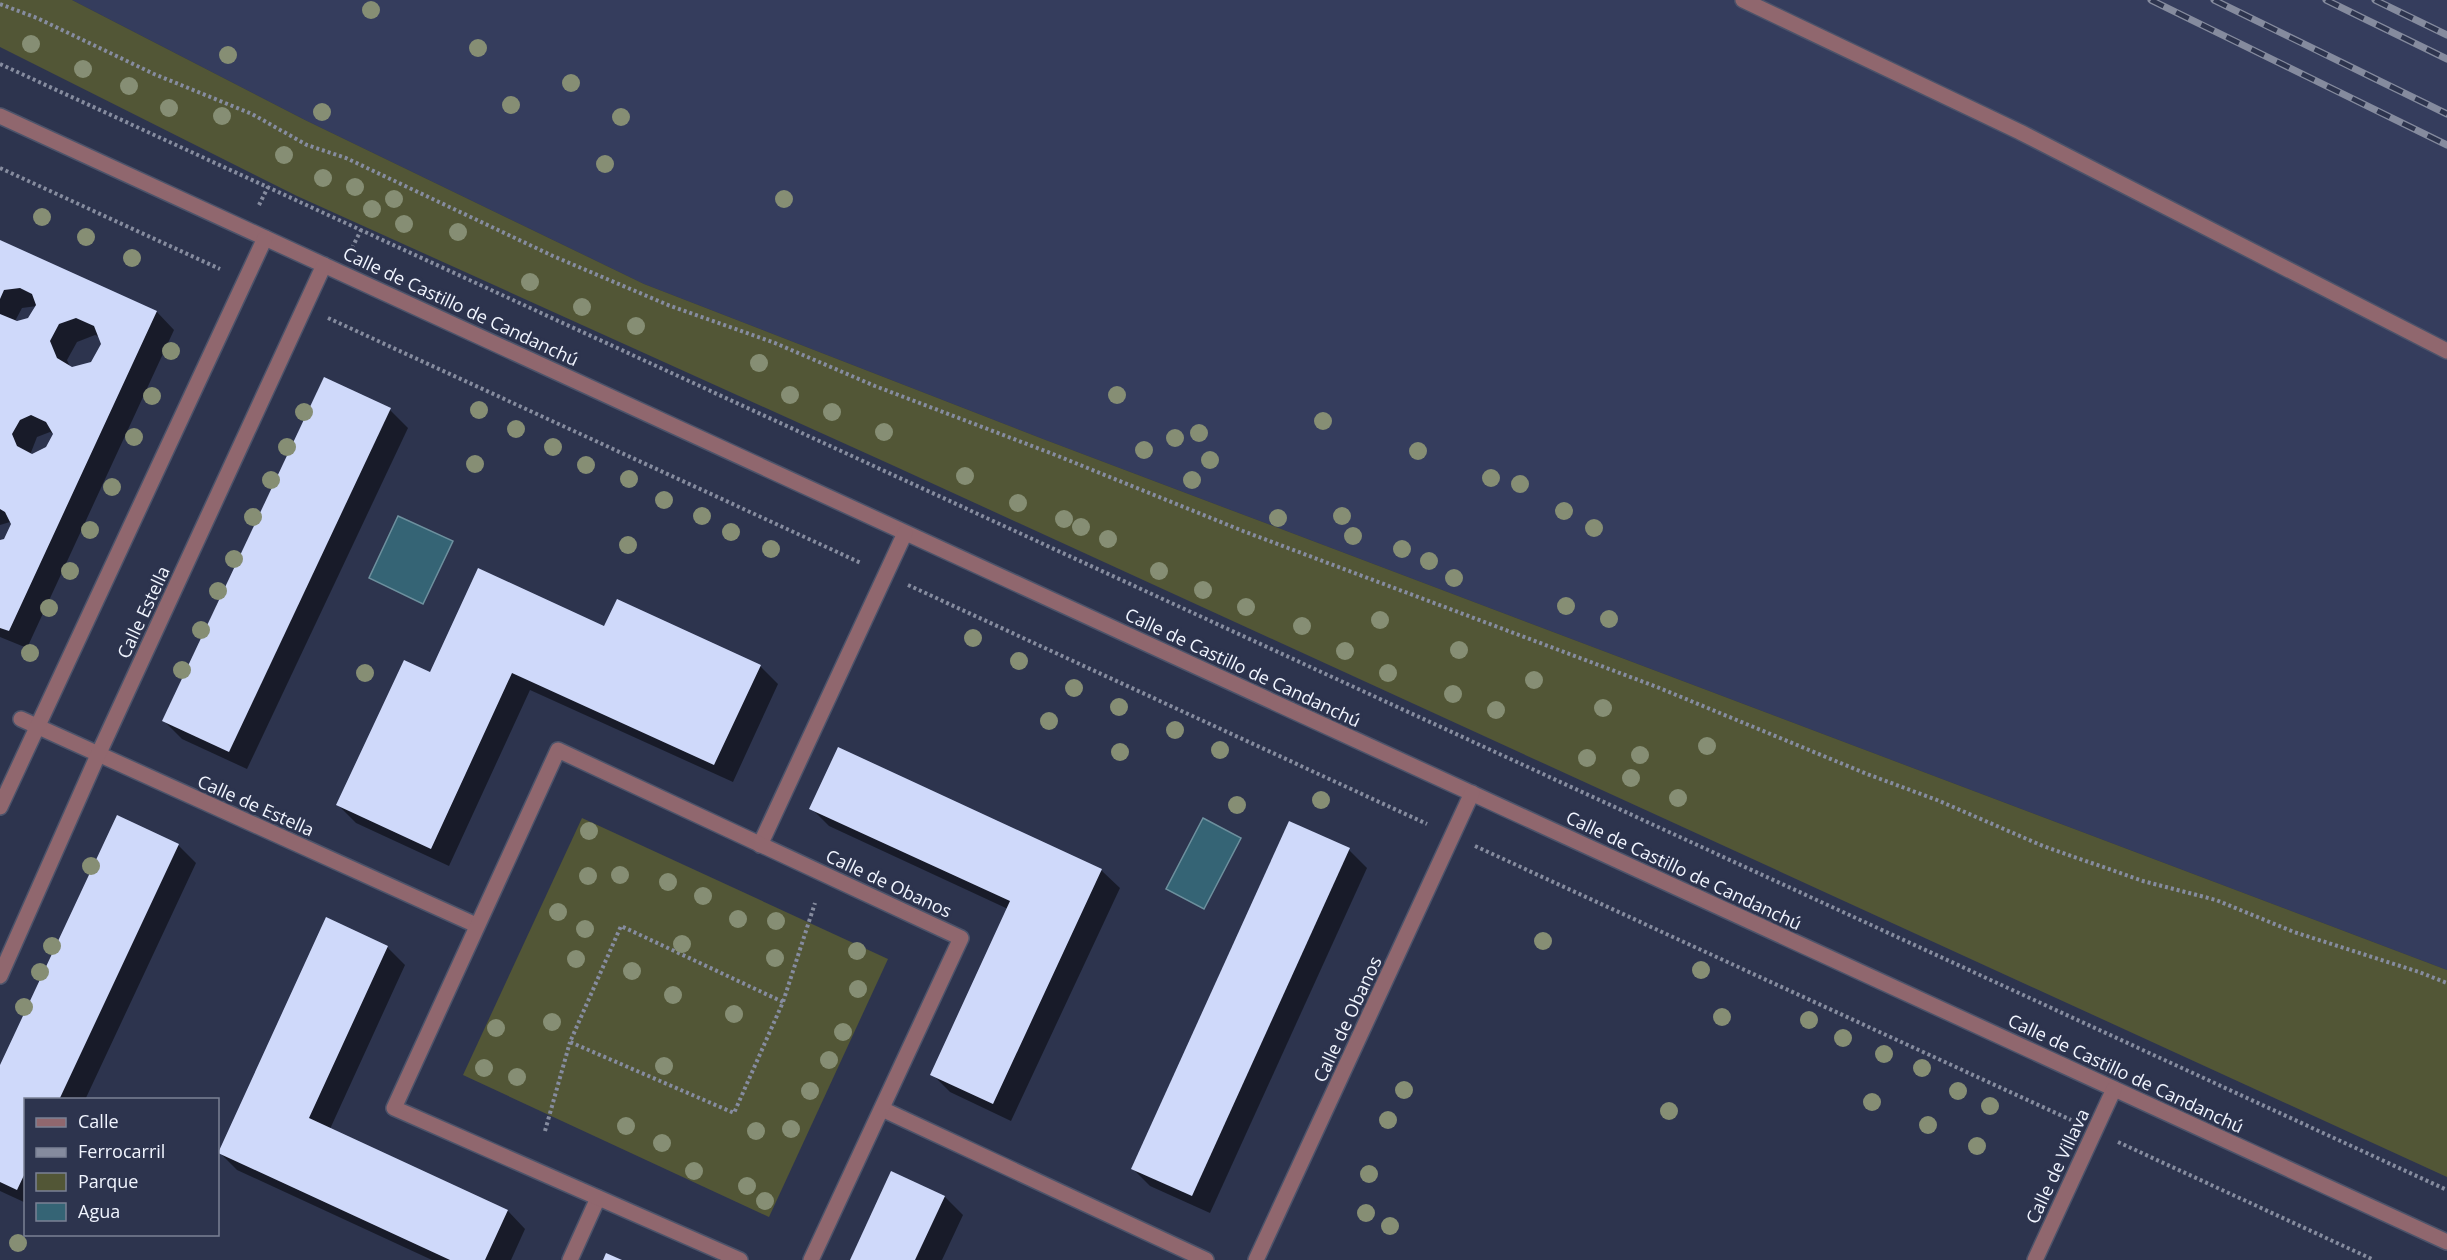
<svg xmlns="http://www.w3.org/2000/svg" width="2447" height="1260" viewBox="0 0 2447 1260" font-family="'Open Sans',sans-serif">
	<style>
		.built { fill: #353d5d }
		.green { fill: #525636 }
		.water { fill: #356475; stroke: #6d909e; stroke-width: 1.5 }
		.shadow { fill: #0007; fill-rule: evenodd }
		.building { fill: #cfd9fa; fill-rule: evenodd }
		.lines { fill: none; stroke-linecap: round; stroke-linejoin: round }
		.minor-casing { stroke: #4c536a; stroke-width: 18 }
		.path { stroke: #868c9f; stroke-width: 4; stroke-dasharray: 3 3; stroke-linecap: butt }
		.minor { stroke: #90676e; stroke-width: 15 }
		.rail-casing { stroke: #858b9e; stroke-width: 7 }
		.rail { stroke: #2d344e; stroke-width: 4.5; stroke-dasharray: 14; stroke-linecap: butt }
		.tree { fill: #868e74 }
		.labels { text-anchor: middle; dominant-baseline: central; stroke-width: 6; stroke-linejoin: round; paint-order: stroke }
		.street-label { font-size: 18px; fill: #f1f5ff; stroke: #2d344e }
	</style>
	<rect width="100%" height="100%" fill="#2d344e"/>
	<!-- built -->
	<polygon class="built" points="72,0 2447,0 2447,970 1043,439 644,284 305,120"/>
	<!-- green -->
	<g class="green">
		<polygon points="0,0 72,0 305,120 644,284 1043,439 2447,970 2447,1177 892,465 297,196 0,47"/>
		<polygon points="582,818 888,959 769,1217 463,1075"/>
	</g>
	<!-- water -->
	<g class="water">
		<polygon points="398,516 453,541 423,604 369,578"/>
		<polygon points="1203,818 1241,838 1204,909 1166,889"/>
	</g>
	<!-- shadow -->
	<g class="shadow">
		<path d="M0,241L157,312L174,330L27,648L0,637V541L5,540L12,525L10,522L0,525ZM37,306L29,320L14,323L22,308ZM95,335L100,337L102,344L92,364L71,369L67,360L77,342ZM50,432L54,434L48,448L30,455L37,437Z"/>
		<polygon points="324,379 390,410 408,428 247,769 182,739 164,721"/>
		<polygon points="605,628 760,666 778,684 733,782 530,690 449,866 356,823 338,805 431,674"/>
		<polygon points="839,749 1102,871 1120,888 1011,1121 950,1092 932,1074 1008,909 829,826 811,808"/>
		<polygon points="1290,823 1349,850 1367,868 1210,1213 1150,1186 1133,1169"/>
		<polygon points="178,845 196,863 85,1100 26,1100 26,1203 0,1191 0,1068"/>
		<polygon points="387,947 405,965 330,1129 508,1211 525,1229 511,1260 432,1260 237,1170 219,1152"/>
		<polygon points="892,1173 945,1197 963,1215 942,1260 852,1260"/>
	</g>
	<!-- building -->
	<g class="building">
		<path d="M0,240L157,311L9,631L0,628V540L4,539L11,524L5,512L0,509V314L17,321L28,318L36,305L32,294L20,288L4,290L0,299ZM76,318L94,326L101,344L91,362L72,367L57,358L50,341L59,324ZM31,415L46,422L53,434L46,447L32,454L17,446L12,434L20,420Z"/>
		<polygon points="324,377 391,408 229,752 162,721"/>
		<polygon points="478,568 604,626 617,599 761,665 714,765 512,673 431,849 336,805 404,660 430,672"/>
		<polygon points="838,747 1102,869 993,1104 930,1075 1010,901 809,809"/>
		<polygon points="117,815 179,844 59,1100 26,1100 26,1171 17,1190 0,1182 0,1065"/>
		<polygon points="1289,821 1350,848 1192,1196 1131,1169"/>
		<polygon points="326,917 388,946 309,1118 508,1210 485,1260 450,1260 218,1153"/>
		<polygon points="891,1171 945,1196 915,1260 850,1260"/>
		<polygon points="606,1253 622,1260 603,1260"/>
	</g>
	<g class="lines">
		<defs>
			<g id="minor">
				<polyline points="1743,0 2020,132 2447,351"/>
				<polyline points="0,116 2447,1242"/>
				<polyline points="21,719 476,925"/>
				<polyline points="0,807 265,238"/>
				<polyline points="760,845 905,533"/>
				<polyline points="0,976 98,755 324,265"/>
				<polyline points="882,1109 1206,1260"/>
				<polyline points="570,1260 598,1198"/>
				<polyline points="740,1260 394,1108 558,750 961,938 811,1260"/>
				<polyline points="1256,1260 1472,793"/>
				<polyline points="2035,1260 2114,1089"/>
			</g>
		</defs>
		<!-- minor casing -->
		<use href="#minor" class="minor-casing"/>
		<!-- path -->
		<g class="path">
			<polyline points="0,4 37,18 154,74 252,114 307,145 346,158 553,256 668,305 775,343 875,386 1053,454 1243,531 1657,687 1867,774 1937,800 2043,846 2143,881 2216,900 2294,932 2419,972 2447,983"/>
			<polyline points="0,64 2447,1190"/>
			<polyline points="0,168 220,269"/>
			<polyline points="259,205 268,187"/>
			<polyline points="352,248 361,230"/>
			<polyline points="328,318 861,563"/>
			<polyline points="908,585 1427,824"/>
			<polyline points="1475,846 2071,1120"/>
			<polyline points="783,1002 621,926 570,1042 734,1113 783,1002 815,903"/>
			<polyline points="545,1131 570,1042"/>
			<polyline points="2118,1142 2374,1260"/>
		</g>
		<!-- minor -->
		<use href="#minor" class="minor"/>
		<defs>
			<g id="rail">
				<polyline points="2151,0 2447,145"/>
				<polyline points="2214,0 2447,114"/>
				<polyline points="2326,0 2447,59"/>
				<polyline points="2375,0 2447,35"/>
			</g>
		</defs>
		<!-- rail casing -->
		<use href="#rail" class="rail-casing"/>
		<!-- rail -->
		<use href="#rail" class="rail"/>
	</g>
	<!-- trees -->
	<g class="tree">
		<circle cx="371" cy="10" r="9"/>
		<circle cx="31" cy="44" r="9"/>
		<circle cx="478" cy="48" r="9"/>
		<circle cx="228" cy="55" r="9"/>
		<circle cx="83" cy="69" r="9"/>
		<circle cx="571" cy="83" r="9"/>
		<circle cx="129" cy="86" r="9"/>
		<circle cx="511" cy="105" r="9"/>
		<circle cx="169" cy="108" r="9"/>
		<circle cx="322" cy="112" r="9"/>
		<circle cx="222" cy="116" r="9"/>
		<circle cx="621" cy="117" r="9"/>
		<circle cx="284" cy="155" r="9"/>
		<circle cx="605" cy="164" r="9"/>
		<circle cx="323" cy="178" r="9"/>
		<circle cx="355" cy="187" r="9"/>
		<circle cx="394" cy="199" r="9"/>
		<circle cx="784" cy="199" r="9"/>
		<circle cx="372" cy="209" r="9"/>
		<circle cx="42" cy="217" r="9"/>
		<circle cx="404" cy="224" r="9"/>
		<circle cx="458" cy="232" r="9"/>
		<circle cx="86" cy="237" r="9"/>
		<circle cx="132" cy="258" r="9"/>
		<circle cx="530" cy="282" r="9"/>
		<circle cx="582" cy="307" r="9"/>
		<circle cx="636" cy="326" r="9"/>
		<circle cx="171" cy="351" r="9"/>
		<circle cx="759" cy="363" r="9"/>
		<circle cx="790" cy="395" r="9"/>
		<circle cx="1117" cy="395" r="9"/>
		<circle cx="152" cy="396" r="9"/>
		<circle cx="479" cy="410" r="9"/>
		<circle cx="304" cy="412" r="9"/>
		<circle cx="832" cy="412" r="9"/>
		<circle cx="1323" cy="421" r="9"/>
		<circle cx="516" cy="429" r="9"/>
		<circle cx="884" cy="432" r="9"/>
		<circle cx="1199" cy="433" r="9"/>
		<circle cx="134" cy="437" r="9"/>
		<circle cx="1175" cy="438" r="9"/>
		<circle cx="287" cy="447" r="9"/>
		<circle cx="553" cy="447" r="9"/>
		<circle cx="1144" cy="450" r="9"/>
		<circle cx="1418" cy="451" r="9"/>
		<circle cx="1210" cy="460" r="9"/>
		<circle cx="475" cy="464" r="9"/>
		<circle cx="586" cy="465" r="9"/>
		<circle cx="965" cy="476" r="9"/>
		<circle cx="1491" cy="478" r="9"/>
		<circle cx="629" cy="479" r="9"/>
		<circle cx="271" cy="480" r="9"/>
		<circle cx="1192" cy="480" r="9"/>
		<circle cx="1520" cy="484" r="9"/>
		<circle cx="112" cy="487" r="9"/>
		<circle cx="664" cy="500" r="9"/>
		<circle cx="1018" cy="503" r="9"/>
		<circle cx="1564" cy="511" r="9"/>
		<circle cx="702" cy="516" r="9"/>
		<circle cx="1342" cy="516" r="9"/>
		<circle cx="253" cy="517" r="9"/>
		<circle cx="1278" cy="518" r="9"/>
		<circle cx="1064" cy="519" r="9"/>
		<circle cx="1081" cy="527" r="9"/>
		<circle cx="1594" cy="528" r="9"/>
		<circle cx="90" cy="530" r="9"/>
		<circle cx="731" cy="532" r="9"/>
		<circle cx="1353" cy="536" r="9"/>
		<circle cx="1108" cy="539" r="9"/>
		<circle cx="628" cy="545" r="9"/>
		<circle cx="771" cy="549" r="9"/>
		<circle cx="1402" cy="549" r="9"/>
		<circle cx="234" cy="559" r="9"/>
		<circle cx="1429" cy="561" r="9"/>
		<circle cx="70" cy="571" r="9"/>
		<circle cx="1159" cy="571" r="9"/>
		<circle cx="1454" cy="578" r="9"/>
		<circle cx="1203" cy="590" r="9"/>
		<circle cx="218" cy="591" r="9"/>
		<circle cx="1566" cy="606" r="9"/>
		<circle cx="1246" cy="607" r="9"/>
		<circle cx="49" cy="608" r="9"/>
		<circle cx="1609" cy="619" r="9"/>
		<circle cx="1380" cy="620" r="9"/>
		<circle cx="1302" cy="626" r="9"/>
		<circle cx="201" cy="630" r="9"/>
		<circle cx="973" cy="638" r="9"/>
		<circle cx="1459" cy="650" r="9"/>
		<circle cx="1345" cy="651" r="9"/>
		<circle cx="30" cy="653" r="9"/>
		<circle cx="1019" cy="661" r="9"/>
		<circle cx="182" cy="670" r="9"/>
		<circle cx="365" cy="673" r="9"/>
		<circle cx="1388" cy="673" r="9"/>
		<circle cx="1534" cy="680" r="9"/>
		<circle cx="1074" cy="688" r="9"/>
		<circle cx="1453" cy="694" r="9"/>
		<circle cx="1119" cy="707" r="9"/>
		<circle cx="1603" cy="708" r="9"/>
		<circle cx="1496" cy="710" r="9"/>
		<circle cx="1049" cy="721" r="9"/>
		<circle cx="1175" cy="730" r="9"/>
		<circle cx="1707" cy="746" r="9"/>
		<circle cx="1220" cy="750" r="9"/>
		<circle cx="1120" cy="752" r="9"/>
		<circle cx="1640" cy="755" r="9"/>
		<circle cx="1587" cy="758" r="9"/>
		<circle cx="1631" cy="778" r="9"/>
		<circle cx="1678" cy="798" r="9"/>
		<circle cx="1321" cy="800" r="9"/>
		<circle cx="1237" cy="805" r="9"/>
		<circle cx="589" cy="831" r="9"/>
		<circle cx="91" cy="866" r="9"/>
		<circle cx="620" cy="875" r="9"/>
		<circle cx="588" cy="876" r="9"/>
		<circle cx="668" cy="882" r="9"/>
		<circle cx="703" cy="896" r="9"/>
		<circle cx="558" cy="912" r="9"/>
		<circle cx="738" cy="919" r="9"/>
		<circle cx="776" cy="921" r="9"/>
		<circle cx="585" cy="929" r="9"/>
		<circle cx="1543" cy="941" r="9"/>
		<circle cx="682" cy="944" r="9"/>
		<circle cx="52" cy="946" r="9"/>
		<circle cx="857" cy="951" r="9"/>
		<circle cx="775" cy="958" r="9"/>
		<circle cx="576" cy="959" r="9"/>
		<circle cx="1701" cy="970" r="9"/>
		<circle cx="632" cy="971" r="9"/>
		<circle cx="40" cy="972" r="9"/>
		<circle cx="858" cy="989" r="9"/>
		<circle cx="673" cy="995" r="9"/>
		<circle cx="24" cy="1007" r="9"/>
		<circle cx="734" cy="1014" r="9"/>
		<circle cx="1722" cy="1017" r="9"/>
		<circle cx="1809" cy="1020" r="9"/>
		<circle cx="552" cy="1022" r="9"/>
		<circle cx="496" cy="1028" r="9"/>
		<circle cx="843" cy="1032" r="9"/>
		<circle cx="1843" cy="1038" r="9"/>
		<circle cx="1884" cy="1054" r="9"/>
		<circle cx="829" cy="1060" r="9"/>
		<circle cx="664" cy="1066" r="9"/>
		<circle cx="484" cy="1068" r="9"/>
		<circle cx="1922" cy="1068" r="9"/>
		<circle cx="517" cy="1077" r="9"/>
		<circle cx="1404" cy="1090" r="9"/>
		<circle cx="810" cy="1091" r="9"/>
		<circle cx="1958" cy="1091" r="9"/>
		<circle cx="1872" cy="1102" r="9"/>
		<circle cx="1990" cy="1106" r="9"/>
		<circle cx="1669" cy="1111" r="9"/>
		<circle cx="1388" cy="1120" r="9"/>
		<circle cx="1928" cy="1125" r="9"/>
		<circle cx="626" cy="1126" r="9"/>
		<circle cx="791" cy="1129" r="9"/>
		<circle cx="756" cy="1131" r="9"/>
		<circle cx="662" cy="1143" r="9"/>
		<circle cx="1977" cy="1146" r="9"/>
		<circle cx="694" cy="1171" r="9"/>
		<circle cx="1369" cy="1174" r="9"/>
		<circle cx="747" cy="1186" r="9"/>
		<circle cx="765" cy="1201" r="9"/>
		<circle cx="1366" cy="1213" r="9"/>
		<circle cx="1390" cy="1226" r="9"/>
		<circle cx="18" cy="1243" r="9"/>
	</g>
	<g class="labels">
		<!-- street labels -->
		<g class="street-label">
			<text transform="translate(461 306) rotate(25)">Calle de Castillo de Candanchú</text>
			<text transform="translate(143 612) rotate(-65)">Calle Estella</text>
			<text transform="translate(1243 667) rotate(25)">Calle de Castillo de Candanchú</text>
			<text transform="translate(256 805) rotate(24)">Calle de Estella</text>
			<text transform="translate(1684 870) rotate(25)">Calle de Castillo de Candanchú</text>
			<text transform="translate(889 883) rotate(25)">Calle de Obanos</text>
			<text transform="translate(1347 1019) rotate(-65)">Calle de Obanos</text>
			<text transform="translate(2126 1073) rotate(25)">Calle de Castillo de Candanchú</text>
			<text transform="translate(2057 1166) rotate(-65)">Calle de Villava</text>
		</g>
	</g>
	<!-- legend -->
	<rect x="24" y="1098" width="195" height="138" fill="#2d344e" stroke="#7b8195" stroke-width="1.5"/>
	<rect x="36" y="1118" width="30" height="9" fill="#90676e" stroke="#7b8195" stroke-width="1.5"/>
	<text x="78" y="1128" font-size="18" fill="#f1f5ff">Calle</text>
	<rect x="36" y="1148" width="30" height="9" fill="#858b9e" stroke="#7b8195" stroke-width="1.5"/>
	<text x="78" y="1158" font-size="18" fill="#f1f5ff">Ferrocarril</text>
	<rect x="36" y="1173" width="30" height="18" fill="#525636" stroke="#7b8195" stroke-width="1.5"/>
	<text x="78" y="1188" font-size="18" fill="#f1f5ff">Parque</text>
	<rect x="36" y="1203" width="30" height="18" fill="#356475" stroke="#7b8195" stroke-width="1.5"/>
	<text x="78" y="1218" font-size="18" fill="#f1f5ff">Agua</text>
</svg>
